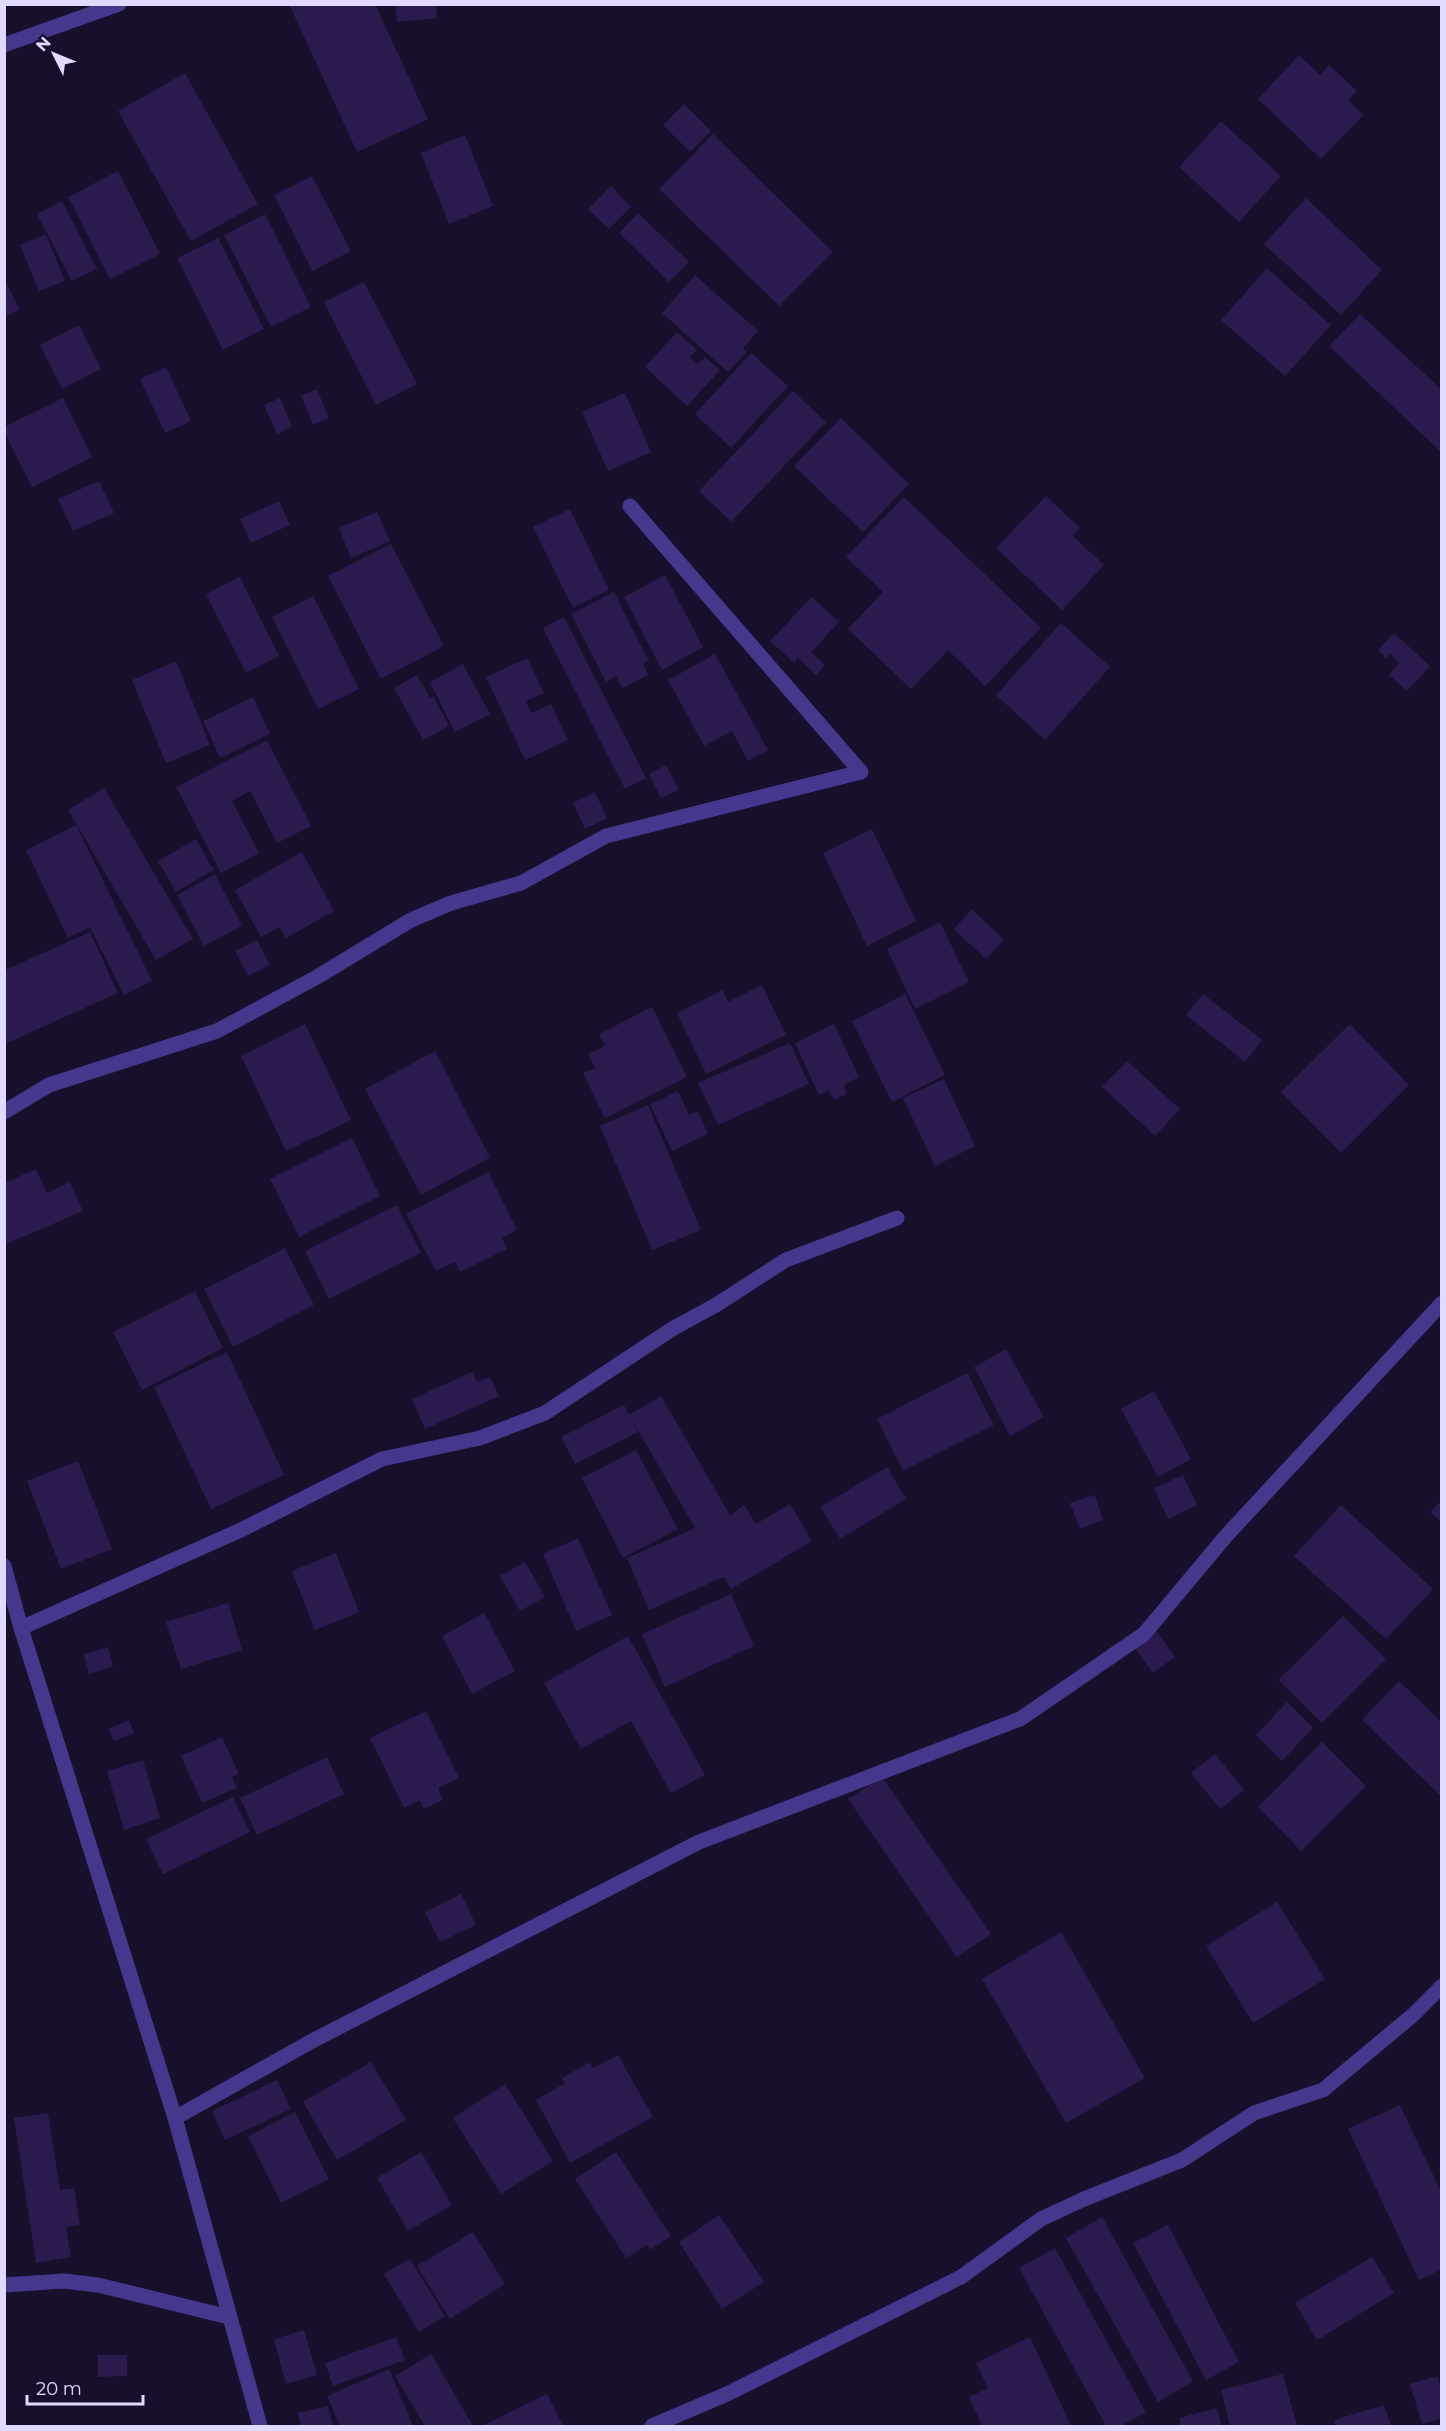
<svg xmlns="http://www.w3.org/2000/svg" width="1446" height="2431" viewBox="0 0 1446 2431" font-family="Montserrat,sans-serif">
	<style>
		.building { fill: #2b1a4d }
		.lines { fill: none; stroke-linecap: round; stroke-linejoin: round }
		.minor { stroke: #45388c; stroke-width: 15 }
		.tertiary { stroke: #45388c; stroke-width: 15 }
	</style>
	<rect width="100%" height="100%" fill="#170f2b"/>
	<!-- building -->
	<g class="building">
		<polygon points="289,4 375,4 428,119 357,152"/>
		<polygon points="395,4 436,4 437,18 397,22"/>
		<polygon points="1299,55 1320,75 1329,65 1357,91 1348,100 1363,115 1321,159 1258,99"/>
		<polygon points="185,73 258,204 191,241 118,111"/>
		<polygon points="684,104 711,131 690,152 663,125"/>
		<polygon points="1221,121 1281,176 1239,222 1179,167"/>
		<polygon points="713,134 833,252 779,306 659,189"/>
		<polygon points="465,135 493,206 449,224 421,153"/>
		<polygon points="118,171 160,254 110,279 68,197"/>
		<polygon points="312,176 351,251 312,271 274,195"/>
		<polygon points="611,186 631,207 609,229 588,209"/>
		<polygon points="1306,198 1382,270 1341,315 1264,244"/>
		<polygon points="62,201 97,269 72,281 37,214"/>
		<polygon points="638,213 689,262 669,282 619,233"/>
		<polygon points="265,214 311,307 271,327 224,235"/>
		<polygon points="46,234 65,281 39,291 20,245"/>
		<polygon points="218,238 264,329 223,350 177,258"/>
		<polygon points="1267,268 1331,325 1285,376 1221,320"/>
		<polygon points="695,275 758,331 743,348 747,352 728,372 662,313"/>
		<polygon points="4,278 20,310 4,317"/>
		<polygon points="364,282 417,384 376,405 324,302"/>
		<polygon points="1360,314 1442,390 1442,453 1329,346"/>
		<polygon points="79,325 101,369 62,389 40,345"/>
		<polygon points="677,332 697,350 690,357 698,364 705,357 720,370 687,406 645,367"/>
		<polygon points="751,353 788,386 731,448 695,414"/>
		<polygon points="166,367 191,421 165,433 140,379"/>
		<polygon points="317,389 329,418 313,425 301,396"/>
		<polygon points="793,391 826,422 731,522 699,491"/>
		<polygon points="625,393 651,452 608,471 582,412"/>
		<polygon points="63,398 92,457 32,487 4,432 4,427"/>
		<polygon points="280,398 292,426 277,434 264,405"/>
		<polygon points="841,418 909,484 863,532 794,466"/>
		<polygon points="99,481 114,513 73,531 58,499"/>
		<polygon points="1046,496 1080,528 1073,536 1104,565 1062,610 996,548"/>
		<polygon points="904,497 1041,628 985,686 948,650 911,689 848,629 883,592 846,557"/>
		<polygon points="279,501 290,525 251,543 240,519"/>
		<polygon points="570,509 609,590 573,608 533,527"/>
		<polygon points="377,512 390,541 351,558 339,528"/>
		<polygon points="391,544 444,646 381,679 328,576"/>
		<polygon points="665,575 703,647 662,670 624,597"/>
		<polygon points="240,577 279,656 246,673 206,594"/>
		<polygon points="614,592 649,661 643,664 648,675 622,688 616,676 606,682 571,614"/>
		<polygon points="313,596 359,689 318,709 272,617"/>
		<polygon points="812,597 839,622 811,652 825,665 816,675 798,658 794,663 770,641"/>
		<polygon points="564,617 646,778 625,789 543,628"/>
		<polygon points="1061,623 1110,667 1045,740 996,695"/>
		<polygon points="1394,633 1430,666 1407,691 1389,675 1399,663 1390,654 1386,658 1378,650"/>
		<polygon points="715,654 768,750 748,761 732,731 704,746 668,680"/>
		<polygon points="527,658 544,693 526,701 531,713 551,704 568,740 525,760 486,677"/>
		<polygon points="176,661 210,745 166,763 132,680"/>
		<polygon points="463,664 490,714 455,732 430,682"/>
		<polygon points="417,675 430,698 433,696 449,726 423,740 394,688"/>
		<polygon points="253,697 270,734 220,758 203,721"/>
		<polygon points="267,740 311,826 277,843 250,791 232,801 259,853 221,873 176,787"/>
		<polygon points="666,765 679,790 661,798 649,774"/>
		<polygon points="104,788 193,939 156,960 68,810"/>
		<polygon points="595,792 607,818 585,829 573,803"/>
		<polygon points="76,825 152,981 124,995 90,927 68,938 26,850"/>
		<polygon points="872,829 916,921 867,946 823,853"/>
		<polygon points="196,839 214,870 176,892 158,861"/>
		<polygon points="302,852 334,911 286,938 279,927 261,937 235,890"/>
		<polygon points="215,874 242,926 204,946 177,895"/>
		<polygon points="972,909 1004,940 986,959 954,929"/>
		<polygon points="940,922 969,982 915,1009 887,949"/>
		<polygon points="90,932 118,993 5,1044 5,970"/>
		<polygon points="257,940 270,965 248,976 235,951"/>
		<polygon points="762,985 786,1035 706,1074 677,1013 723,990 728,1002"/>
		<polygon points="905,994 945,1075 892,1102 852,1021"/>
		<polygon points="1203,994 1262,1040 1245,1062 1186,1015"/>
		<polygon points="652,1007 687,1077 605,1118 583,1073 595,1068 588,1054 605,1046 599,1034"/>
		<polygon points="305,1024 351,1120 286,1151 241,1056"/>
		<polygon points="834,1024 859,1077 844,1085 847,1094 834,1100 829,1090 819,1095 795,1043"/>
		<polygon points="1350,1024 1409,1085 1341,1153 1281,1092"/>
		<polygon points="790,1043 809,1084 718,1125 698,1083"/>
		<polygon points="435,1051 490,1158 421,1195 365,1089"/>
		<polygon points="1127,1061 1180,1109 1155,1136 1102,1087"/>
		<polygon points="944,1079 975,1146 935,1166 903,1098"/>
		<polygon points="678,1091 689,1115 698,1111 708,1134 672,1151 650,1104"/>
		<polygon points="648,1105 701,1230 652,1250 600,1126"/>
		<polygon points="352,1138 380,1196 299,1237 270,1179"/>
		<polygon points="36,1169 47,1193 70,1182 83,1211 4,1245 4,1183"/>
		<polygon points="488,1172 517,1230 502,1238 507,1249 460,1272 455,1262 436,1271 406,1214"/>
		<polygon points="397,1205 421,1253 329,1299 305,1251"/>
		<polygon points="285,1248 314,1305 233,1347 204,1289"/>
		<polygon points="195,1291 223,1348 142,1390 113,1332"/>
		<polygon points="1006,1349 1044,1417 1010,1436 974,1367"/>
		<polygon points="227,1352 284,1475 211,1509 154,1387"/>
		<polygon points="472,1372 477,1382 490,1377 499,1396 425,1429 412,1399"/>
		<polygon points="967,1373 994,1425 903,1471 877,1419"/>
		<polygon points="1154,1391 1191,1459 1158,1477 1121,1409"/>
		<polygon points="661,1396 730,1515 744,1505 756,1524 790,1504 812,1541 731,1589 724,1577 649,1610 627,1558 695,1528 629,1415"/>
		<polygon points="624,1405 638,1432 575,1464 561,1437"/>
		<polygon points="636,1450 678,1529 623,1558 582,1478"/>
		<polygon points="78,1461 112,1549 61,1569 27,1481"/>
		<polygon points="887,1467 906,1499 840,1539 820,1507"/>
		<polygon points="1183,1475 1197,1505 1168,1519 1154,1488"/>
		<polygon points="1095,1495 1103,1520 1080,1529 1070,1503"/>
		<polygon points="1442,1500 1442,1522 1430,1512"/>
		<polygon points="1341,1505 1433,1589 1386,1639 1294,1556"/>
		<polygon points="578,1538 612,1615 576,1631 543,1554"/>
		<polygon points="336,1553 359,1612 315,1630 292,1571"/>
		<polygon points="525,1562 545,1597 520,1611 500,1576"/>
		<polygon points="731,1594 754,1646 665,1687 642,1634"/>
		<polygon points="228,1603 242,1650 181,1669 166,1622"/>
		<polygon points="484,1613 515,1671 472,1694 442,1636"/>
		<polygon points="1343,1616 1386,1659 1322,1723 1278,1680"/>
		<polygon points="1155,1629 1175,1657 1153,1673 1133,1645"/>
		<polygon points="628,1636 705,1775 671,1793 631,1721 581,1749 544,1683"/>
		<polygon points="108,1647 113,1667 89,1674 84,1654"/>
		<polygon points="1399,1681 1442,1723 1442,1797 1362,1720"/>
		<polygon points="1287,1702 1313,1728 1282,1761 1256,1735"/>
		<polygon points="426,1711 459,1778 438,1788 443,1800 424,1809 420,1800 404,1808 370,1738"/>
		<polygon points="129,1720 134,1733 114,1741 109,1729"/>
		<polygon points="222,1737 239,1774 232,1777 237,1788 202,1803 181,1756"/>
		<polygon points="1322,1742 1366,1786 1301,1851 1258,1807"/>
		<polygon points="1215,1754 1244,1790 1220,1809 1191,1773"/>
		<polygon points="327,1757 344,1794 257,1835 240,1798"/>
		<polygon points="143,1760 160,1818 124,1830 107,1771"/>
		<polygon points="882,1777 991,1934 957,1957 848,1799"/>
		<polygon points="233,1797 250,1832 163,1874 146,1839"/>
		<polygon points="461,1894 476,1925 440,1942 425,1912"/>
		<polygon points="1277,1902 1325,1979 1253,2023 1206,1946"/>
		<polygon points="1061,1932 1145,2078 1066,2123 982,1979"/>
		<polygon points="618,2055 653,2117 570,2163 536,2100 565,2083 562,2078 590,2062 593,2068"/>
		<polygon points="371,2062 406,2120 337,2160 303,2102"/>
		<polygon points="277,2080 291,2109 225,2140 212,2111"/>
		<polygon points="505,2084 553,2161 501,2194 453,2118"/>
		<polygon points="1400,2105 1442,2194 1442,2269 1419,2280 1348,2129"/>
		<polygon points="295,2112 329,2179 281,2203 248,2136"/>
		<polygon points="48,2113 60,2190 74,2188 80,2225 66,2227 71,2257 36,2263 14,2118"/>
		<polygon points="421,2152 452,2205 408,2231 377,2178"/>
		<polygon points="616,2152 671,2236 650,2250 647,2245 626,2258 575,2179"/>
		<polygon points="719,2215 764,2282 722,2309 679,2242"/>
		<polygon points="1102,2217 1193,2381 1158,2402 1066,2238"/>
		<polygon points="1168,2225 1239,2362 1206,2380 1133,2243"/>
		<polygon points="473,2232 505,2284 450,2319 417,2266"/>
		<polygon points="1055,2248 1146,2412 1121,2426 1106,2426 1019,2268"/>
		<polygon points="1372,2257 1394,2293 1317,2340 1295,2303"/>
		<polygon points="410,2259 445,2316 419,2332 384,2274"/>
		<polygon points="304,2330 317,2375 286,2384 274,2339"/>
		<polygon points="396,2337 405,2360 333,2386 325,2363"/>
		<polygon points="1030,2337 1071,2426 982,2426 969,2397 988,2388 976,2363"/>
		<polygon points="431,2354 473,2426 425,2426 395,2376"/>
		<polygon points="98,2355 127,2355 127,2376 98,2377"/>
		<polygon points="389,2369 413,2426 340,2426 327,2396"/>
		<polygon points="1283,2374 1297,2426 1230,2426 1221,2390"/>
		<polygon points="1437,2376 1442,2392 1442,2418 1422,2424 1410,2384"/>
		<polygon points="547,2394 563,2425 482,2426"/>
		<polygon points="1384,2405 1391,2426 1336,2426 1334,2420"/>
		<polygon points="328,2406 333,2426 301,2426 298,2413"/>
		<polygon points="1217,2408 1222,2426 1181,2426 1179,2418"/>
	</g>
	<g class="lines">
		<!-- minor -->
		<g class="minor">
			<polyline points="4,45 119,4"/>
			<polyline points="4,1112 49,1085 217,1031 317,977 411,920 451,903 521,883 606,836 861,772 630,506"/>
			<polyline points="21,1628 241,1530 382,1459 480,1438 545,1413 672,1329 716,1305 786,1260 897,1218"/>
			<polyline points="175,2118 312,2041 699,1842 1020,1719 1144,1634 1226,1536 1442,1303"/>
			<polyline points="4,2285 64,2281 98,2285 229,2317"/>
			<polyline points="652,2426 727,2394 961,2277 1041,2219 1084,2199 1182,2160 1254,2113 1323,2090 1413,2015 1442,1986"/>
		</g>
		<!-- tertiary -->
		<polyline class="tertiary" points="4,1566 21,1628 175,2118 260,2426"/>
	</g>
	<!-- border -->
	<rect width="1446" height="2431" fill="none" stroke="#e2d9ff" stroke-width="12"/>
	<!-- north arrow -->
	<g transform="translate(54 54) rotate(313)" stroke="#170f2b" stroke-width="4.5" paint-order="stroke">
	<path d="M0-4.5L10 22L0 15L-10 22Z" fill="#e2d9ff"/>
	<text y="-9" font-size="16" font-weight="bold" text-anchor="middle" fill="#e2d9ff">N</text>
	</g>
	<!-- scale -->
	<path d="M27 2395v9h116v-9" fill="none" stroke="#e2d9ff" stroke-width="3"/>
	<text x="36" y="2395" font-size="18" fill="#e2d9ff" stroke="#170f2b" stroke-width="4.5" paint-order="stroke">20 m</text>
</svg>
